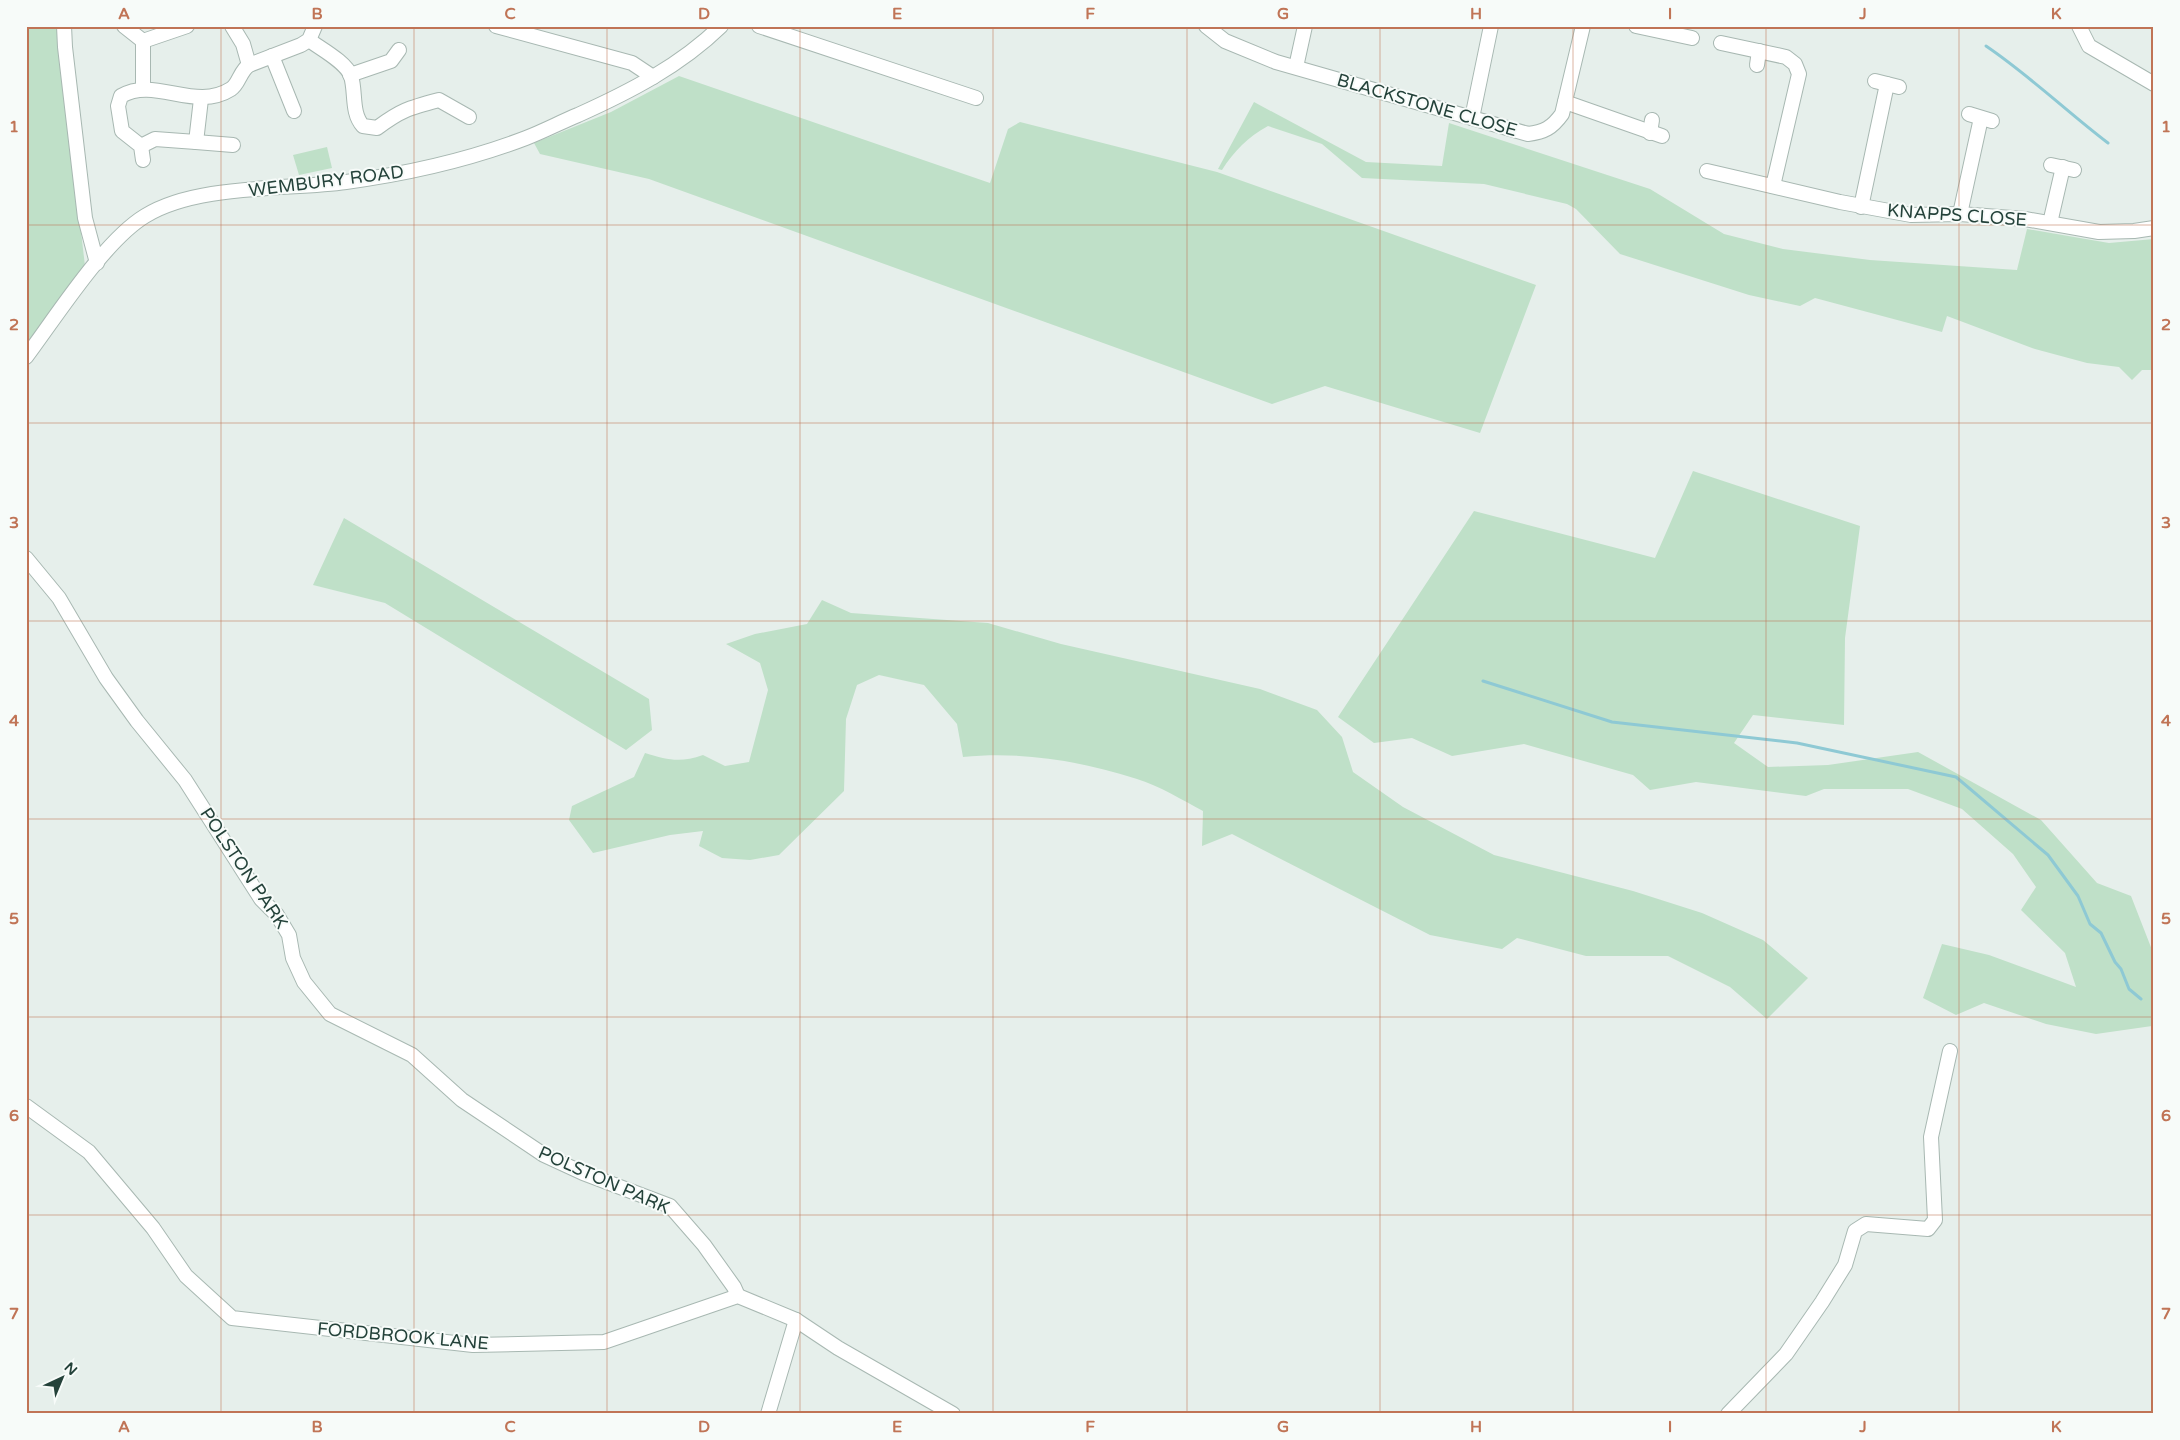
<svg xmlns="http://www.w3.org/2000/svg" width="2180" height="1440" viewBox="0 0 2180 1440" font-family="'Varela Round',sans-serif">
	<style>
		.green { fill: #bfe0c8 }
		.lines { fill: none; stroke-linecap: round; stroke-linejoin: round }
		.stream { stroke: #8ec9d4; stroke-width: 3 }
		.minor-casing { stroke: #a8b8b2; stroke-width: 16 }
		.minor { stroke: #fff; stroke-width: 14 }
		.grid { fill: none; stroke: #c07456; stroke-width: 1; stroke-opacity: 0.55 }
		.labels { text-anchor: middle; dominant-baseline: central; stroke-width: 4; stroke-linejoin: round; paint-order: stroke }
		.street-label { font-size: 18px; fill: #24423a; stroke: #f7fbf9 }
		.neatline { fill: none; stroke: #c07456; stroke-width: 2 }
		.grid-label { font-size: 16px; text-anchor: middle; font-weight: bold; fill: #c07456 }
	</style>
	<rect width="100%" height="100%" fill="#e6efeb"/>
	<!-- green -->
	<g class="green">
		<polygon points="35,26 57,26 85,266 26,346 26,30"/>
		<polygon points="679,76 990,183 1008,129 1020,122 1217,172 1536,285 1480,433 1325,386 1272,404 649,179 540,154 534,143 611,112"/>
		<path d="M1254,102L1366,162L1442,166L1449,123L1650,189L1724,234L1783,249L1870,260L2017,270L2027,229L2109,243L2154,239V370H2142L2132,380L2119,367L2087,363L2035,349L1947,316L1942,332L1815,298L1800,306L1749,295L1620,254L1576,209L1567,204L1484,184L1362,178L1322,144L1268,126C1248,137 1234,151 1222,170L1218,169Z"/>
		<polygon points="327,147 332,168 299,175 293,155"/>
		<polygon points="1693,471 1860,526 1845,638 1844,725 1753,715 1734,743 1768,767 1828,765 1918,752 2041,820 2097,883 2131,896 2154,955 2154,1027 2152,1026 2096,1034 2046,1024 1984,1003 1956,1015 1923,998 1942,944 1989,955 2076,987 2065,953 2021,910 2036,887 2013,854 1962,809 1908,789 1824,789 1806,796 1696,782 1650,790 1633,775 1524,744 1452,756 1412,738 1374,743 1338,717 1474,511 1655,558"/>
		<polygon points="344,518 649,699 652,730 626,750 385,603 313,585"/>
		<path d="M822,600L851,613L988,623L1061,644L1260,689L1317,710L1342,737L1353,772L1403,807L1494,855L1633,891L1702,913L1763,940L1808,978L1767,1019L1730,987L1668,956H1586L1517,938L1502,949L1430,935L1232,834L1202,846L1203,811C1182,800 1160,786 1137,779C1081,761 1022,751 963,757L957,724L924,685L879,675L857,685L846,719L844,791L779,855L750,860L722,858L699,846L703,831L670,835L593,853L569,820L572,806L634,777L645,753C668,760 680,763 703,755L725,766L749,762L768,690L760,663L726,644L755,634L807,624Z"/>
	</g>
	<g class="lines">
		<!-- stream -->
		<g class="stream">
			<path d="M1986,46C2029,75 2066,111 2108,143"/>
			<polyline points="1483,681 1612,722 1797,743 1956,777 2048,855 2078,896 2090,924 2101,933 2115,962 2121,969 2129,989 2141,999"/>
		</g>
		<defs>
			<g id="minor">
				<polyline points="64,26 65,47 85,218 97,263"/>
				<polyline points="124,26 143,41 143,89"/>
				<polyline points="232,26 243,44 249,65"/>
				<polyline points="496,26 632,63 653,77"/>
				<polyline points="759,26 976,98"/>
				<path d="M1206,26L1225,41L1276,62L1528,134C1544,132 1552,128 1562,114L1583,26"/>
				<polyline points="1636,26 1692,38"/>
				<polyline points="2079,26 2089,46 2154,84"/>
				<path d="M309,40C321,49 346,62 351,76C356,92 351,113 363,126L377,128C401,110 409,108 439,100L469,117"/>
				<polyline points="143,41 187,26"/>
				<polyline points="1721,43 1786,57 1795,64 1799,74 1773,186"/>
				<polyline points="272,56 294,111"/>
				<polyline points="1757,65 1759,51"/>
				<polyline points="1296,67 1305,26"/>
				<polyline points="350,75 391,61 399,50"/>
				<polyline points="1875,81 1899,87"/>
				<polyline points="1565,102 1662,136"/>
				<polyline points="1969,114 1992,121"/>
				<polyline points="1472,118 1491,26"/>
				<polyline points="1650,133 1652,120"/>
				<polyline points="196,142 233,145"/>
				<polyline points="141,146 155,139 196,142 201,99"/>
				<path d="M143,160L141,146L122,131L118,106L121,96C155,76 195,112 231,89C239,84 240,71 249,65L301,45L309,40L315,26"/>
				<polyline points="2051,165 2074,170"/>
				<polyline points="1707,171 1840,202 1911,215 1960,214 2025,219 2099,232 2134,231 2154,228"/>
				<polyline points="1861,207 1887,84"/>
				<polyline points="1960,214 1981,118"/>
				<polyline points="2050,223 2063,167"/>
				<path d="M26,357C56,317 104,241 145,216C196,184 287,190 346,182C405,174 471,159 526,138C544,131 561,122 578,115C629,92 680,66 721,26"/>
				<polyline points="26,558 59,598 106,678 137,721 185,780 261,899 277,915 289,935 293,958 304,982 330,1014 412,1055 462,1100 544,1155 583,1173 670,1206 704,1245 734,1287 738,1296"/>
				<polyline points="26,1106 89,1152 153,1228 186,1276 232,1318 473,1345 604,1342 738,1296 796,1320 838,1348 953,1414"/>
				<polyline points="768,1414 796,1320"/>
				<polyline points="1728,1414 1786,1354 1822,1302 1845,1265 1855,1231 1866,1224 1928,1229 1935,1220 1931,1137 1950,1051"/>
			</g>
		</defs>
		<!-- minor casing -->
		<use href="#minor" class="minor-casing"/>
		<!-- minor -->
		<use href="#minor" class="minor"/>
	</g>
	<!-- grid -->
	<path class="grid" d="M221,26V1414M414,26V1414M607,26V1414M800,26V1414M993,26V1414M1187,26V1414M1380,26V1414M1573,26V1414M1766,26V1414M1959,26V1414M26,225H2154M26,423H2154M26,621H2154M26,819H2154M26,1017H2154M26,1215H2154"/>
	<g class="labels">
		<!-- street labels -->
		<g class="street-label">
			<text transform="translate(1427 105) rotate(16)">BLACKSTONE CLOSE</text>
			<text transform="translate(326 181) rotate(-7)">WEMBURY ROAD</text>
			<text transform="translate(1957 215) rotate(4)">KNAPPS CLOSE</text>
			<text transform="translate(244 868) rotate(56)">POLSTON PARK</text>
			<text transform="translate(604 1180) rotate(24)">POLSTON PARK</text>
			<text transform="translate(403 1336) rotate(5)">FORDBROOK LANE</text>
		</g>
	</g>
	<!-- border -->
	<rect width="2180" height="1440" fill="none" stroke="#f7fbf9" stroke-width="55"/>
	<!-- north arrow -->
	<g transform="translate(62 1378) rotate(44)" stroke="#f7fbf9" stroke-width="4" paint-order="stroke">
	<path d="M0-4L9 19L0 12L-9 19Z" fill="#24423a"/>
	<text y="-8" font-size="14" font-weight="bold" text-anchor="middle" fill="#24423a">N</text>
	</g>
	<rect x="28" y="28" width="2124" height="1384" class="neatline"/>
	<g class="grid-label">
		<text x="124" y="19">A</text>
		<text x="317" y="19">B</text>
		<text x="510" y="19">C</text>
		<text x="704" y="19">D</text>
		<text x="897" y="19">E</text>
		<text x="1090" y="19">F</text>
		<text x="1283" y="19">G</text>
		<text x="1476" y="19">H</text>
		<text x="1670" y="19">I</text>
		<text x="1863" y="19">J</text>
		<text x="2056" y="19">K</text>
		<text x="14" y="132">1</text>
		<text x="2166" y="132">1</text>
		<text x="14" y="330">2</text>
		<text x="2166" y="330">2</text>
		<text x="14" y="528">3</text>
		<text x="2166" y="528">3</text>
		<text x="14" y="726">4</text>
		<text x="2166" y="726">4</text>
		<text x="14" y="924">5</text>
		<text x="2166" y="924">5</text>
		<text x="14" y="1121">6</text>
		<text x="2166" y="1121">6</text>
		<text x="14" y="1319">7</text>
		<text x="2166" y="1319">7</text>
		<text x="124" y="1432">A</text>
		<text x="317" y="1432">B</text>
		<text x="510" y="1432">C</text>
		<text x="704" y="1432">D</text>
		<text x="897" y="1432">E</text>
		<text x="1090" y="1432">F</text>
		<text x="1283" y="1432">G</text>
		<text x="1476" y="1432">H</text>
		<text x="1670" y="1432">I</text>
		<text x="1863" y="1432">J</text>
		<text x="2056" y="1432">K</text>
	</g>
</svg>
